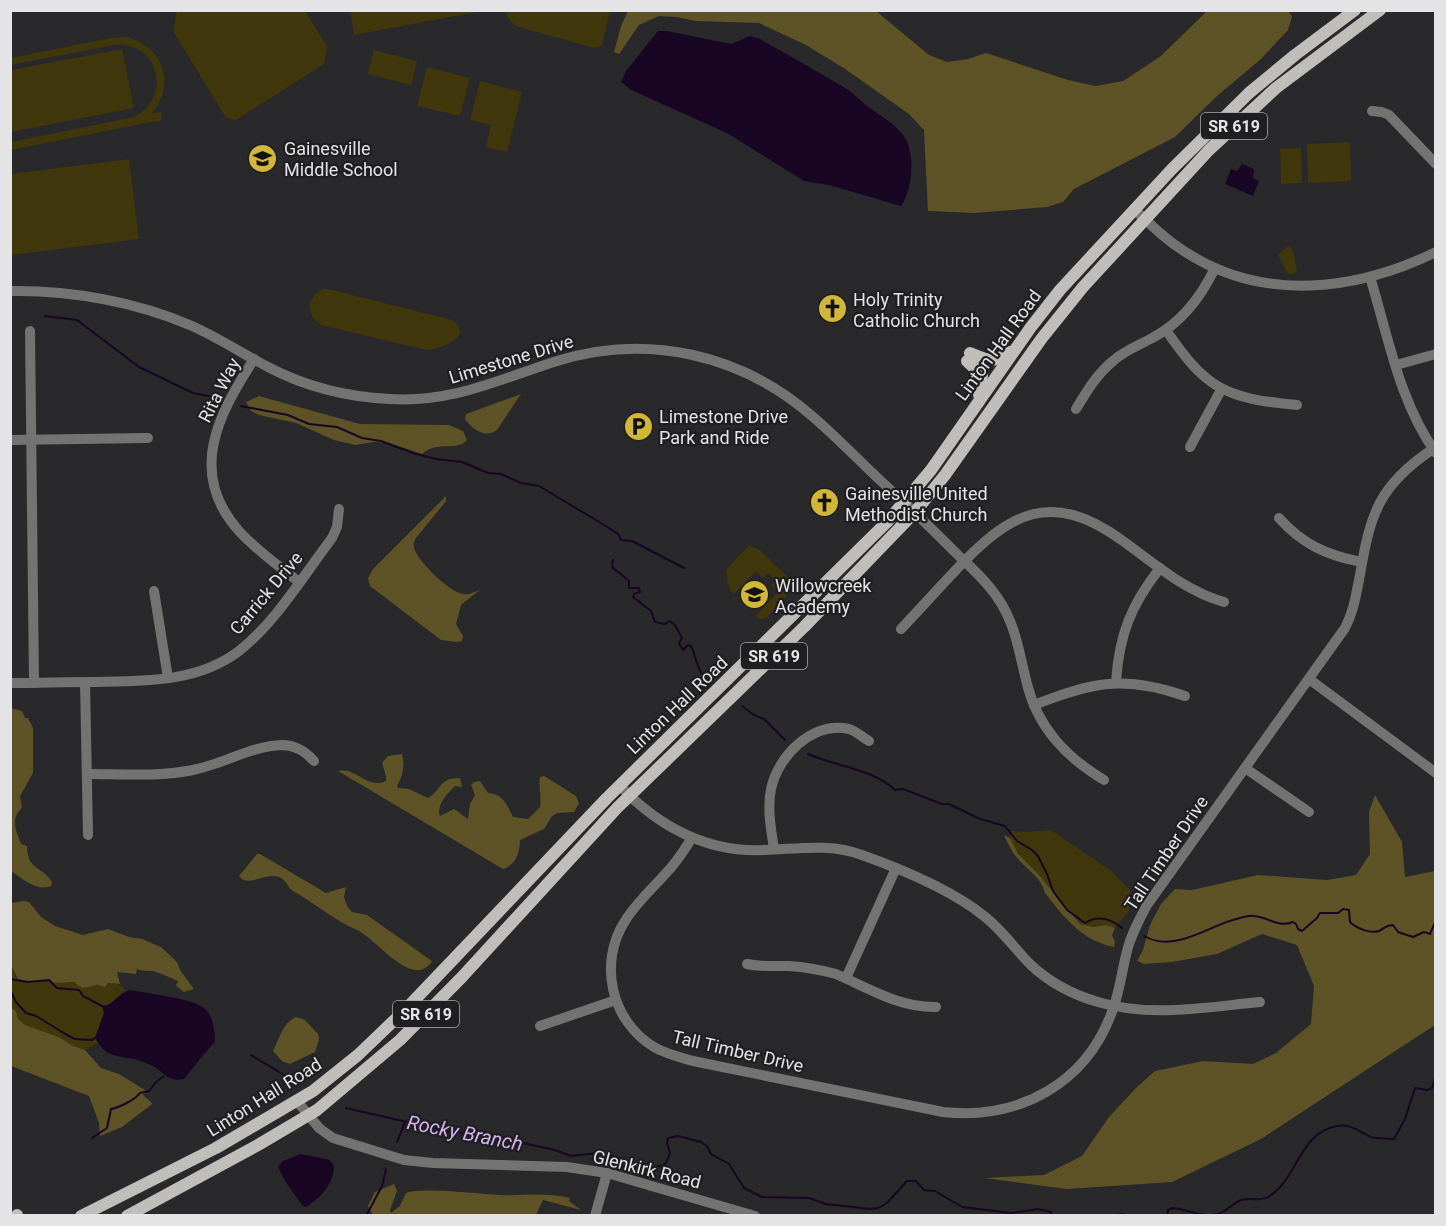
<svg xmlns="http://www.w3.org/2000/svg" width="1446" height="1226" viewBox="0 0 1446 1226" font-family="Roboto,sans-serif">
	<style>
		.green { fill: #40370d }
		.forest { fill: #5d5327 }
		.water { fill: #190625 }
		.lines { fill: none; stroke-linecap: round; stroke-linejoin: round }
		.stream { stroke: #190625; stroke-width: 2 }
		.minor { stroke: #737372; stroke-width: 10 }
		.major { stroke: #bfbebb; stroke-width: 12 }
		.labels { text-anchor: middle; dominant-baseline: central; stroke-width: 4.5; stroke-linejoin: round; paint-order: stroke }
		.shield { fill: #1f1e21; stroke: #a9a8aa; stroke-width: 1.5 }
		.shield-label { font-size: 16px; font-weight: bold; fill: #e4e3e5 }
		.poi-label { font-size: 18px; fill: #e4e3e5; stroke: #1f1e21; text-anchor: start }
		.street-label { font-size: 18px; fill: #e4e3e5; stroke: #1f1e21 }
		.water-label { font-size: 20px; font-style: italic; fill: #d4b1ee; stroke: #1f1e21 }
	</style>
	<rect width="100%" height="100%" fill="#29282a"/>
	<!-- green -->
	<g class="green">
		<polygon points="350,10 482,10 482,11 354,35"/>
		<polygon points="177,11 305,11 327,46 324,64 236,120 226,118 173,31"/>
		<polygon points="508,11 508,10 610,11 602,45 594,48 515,26 507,16"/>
		<path d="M127,37C163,47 177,83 152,113L161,112L162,120L11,150V142L134,117C174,96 158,41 114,45L11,65V58L110,38Z"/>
		<polygon points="122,49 134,108 11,132 11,70"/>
		<polygon points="374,50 417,61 411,85 368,74"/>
		<polygon points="427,67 470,78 460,116 417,106"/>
		<polygon points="480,81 522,92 507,152 486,147 491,125 470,120"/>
		<polygon points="1350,142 1351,181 1308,183 1307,144"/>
		<polygon points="1301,148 1302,183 1281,184 1280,149"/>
		<polygon points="129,159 139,239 11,255 11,174"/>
		<polygon points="1288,246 1293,250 1297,271 1294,274 1288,274 1278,255"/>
		<path d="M324,289L332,290L452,320L459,326L460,334C454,344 438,349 426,350L321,325C306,315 305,296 324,289Z"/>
		<path d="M749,545L761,551L796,585L766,618L759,619L756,616L778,592L771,585L775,580L768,573L763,578L756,571L734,594C728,589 727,578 726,570Z"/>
		<path d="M1051,830L1110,870L1130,890L1129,911L1115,928C1103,924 1090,930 1079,923C1070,917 1064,906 1058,897C1044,877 1009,858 1010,831L1029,832Z"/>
		<path d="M10,965L18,979C35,984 52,980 70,982C76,983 81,986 88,986C100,987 113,978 124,988V991L109,1005H104L103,1007L104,1013L95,1038L98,1043L85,1050L73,1046L59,1037L25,1025L18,1019L16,1011L11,1007Z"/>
	</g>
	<!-- forest -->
	<g class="forest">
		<polygon points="628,11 876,11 929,55 947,62 968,59 986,53 1068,80 1096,86 1123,81 1161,56 1207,11 1288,11 1292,16 1288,30 1261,59 1217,96 1175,137 1074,189 1063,202 1047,207 975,213 928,211 924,130 909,114 845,69 806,45 759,23 696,21 676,17 659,16 639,25 619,54 614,52 621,26"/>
		<path d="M521,394L497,430C485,439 472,429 465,419L466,414Z"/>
		<path d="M259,396L360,424L449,425L463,431L467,440C457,452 437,440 422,454L389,443L374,442L355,445L334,440L296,423L259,415L251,411L246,402Z"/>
		<path d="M446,496V501L416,538C414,542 413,543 414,547C416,560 449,592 463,594C470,595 475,592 481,589L461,605L456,624L463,636L462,641L456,642L441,640L370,586L368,578L373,569Z"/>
		<path d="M11,708L22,711L25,718H28L33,728V773L20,796L22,808C10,819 16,830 21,844L27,846C27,871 43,866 52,882L51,886C36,892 22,878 11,871Z"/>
		<path d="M402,754C405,765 403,776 397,786L398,788L409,789L428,798C443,789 438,778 460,778L462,787L455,786C447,794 436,805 440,816L454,809L468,819L470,804L475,795L471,785L474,782L480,781L488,793C503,794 507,804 513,817L528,819L540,807C542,797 538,786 540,777L544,776L576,796L579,803L574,812L557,813L552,816L544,829L520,840C520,852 516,865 503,869L338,771C355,766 367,790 386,781V776L382,763L388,756Z"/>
		<polygon points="1375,795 1402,842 1405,877 1435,871 1435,1025 1261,1139 1172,1182 1067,1189 985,1178 1044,1175 1082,1156 1109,1117 1136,1088 1155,1071 1203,1061 1253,1064 1276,1053 1311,1024 1314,986 1297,945 1262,934 1217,954 1172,962 1144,964 1137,961 1143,950 1150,925 1161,904 1175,889 1192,890 1258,875 1327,880 1356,875 1370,854 1369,812"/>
		<path d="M1004,835L1010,838L1018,854L1038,874L1080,924L1094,927L1106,925L1115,928L1112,935L1115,942L1114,947C1082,941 1064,917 1045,893C1042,879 1029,871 1020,861C1013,854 1008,844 1004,835Z"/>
		<path d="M257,854H260L326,893L346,887L344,897L347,906L352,912L367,915L432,961C413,991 377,939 357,930C334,920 314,903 293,891C288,888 287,881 281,878C267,870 248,889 239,876Z"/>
		<path d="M24,901L29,902L41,917L55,926L83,935L108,929L129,937L142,939L161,947L177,962L180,970L194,989L184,992L176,986L178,981C174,979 157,972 153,971C147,971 143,971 137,969L136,974L117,972L120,984L108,983L105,987L97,985L82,988L74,982L55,983L49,980L28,982L18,979L11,965V903Z"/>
		<polygon points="10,1007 16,1011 18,1019 25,1025 59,1037 73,1046 85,1050 101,1068 119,1074 145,1090 145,1093 143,1095 151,1102 152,1104 122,1127 100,1136 99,1123 89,1096 11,1066"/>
		<path d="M296,1017L305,1020L318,1034L319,1040L315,1052L290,1064L282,1061L273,1051C279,1040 283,1022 296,1017Z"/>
		<path d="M394,1184L397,1191L390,1210L391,1213L400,1206L406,1193C424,1187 478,1194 500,1195C525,1196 544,1192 570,1198L569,1201L581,1210L543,1200L536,1215H373L368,1206L375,1192Z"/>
	</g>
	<!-- water -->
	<g class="water">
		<path d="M658,31H667L731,44L750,36L760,39C788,55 817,71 845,88C854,93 861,102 870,108C881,116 894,123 903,135C916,152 913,188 901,206L829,185L804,181L727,133L631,90L621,82L626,71Z"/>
		<polygon points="1242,164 1254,169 1253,178 1259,181 1253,196 1225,184 1231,169 1237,171"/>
		<path d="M131,990C148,994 192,998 204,1008C213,1014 215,1032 215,1042L204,1054L184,1079C170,1082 166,1075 156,1068C150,1064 141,1061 134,1059C123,1057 112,1057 103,1049C100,1046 97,1041 95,1038L104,1013L102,1006C113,1006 119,992 131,990Z"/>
		<path d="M301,1154L330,1160L334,1166C334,1183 321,1198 306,1207L303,1206C294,1194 284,1181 278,1167L283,1161Z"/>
	</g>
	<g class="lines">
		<!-- stream -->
		<g class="stream">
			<polyline points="45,316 77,320 139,367 193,393 213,397"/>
			<polyline points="241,406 288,415 309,424 337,427 362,438 381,441 413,453 436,459 462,462 488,473 501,474 521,483 539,486 606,526 618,534 621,540 632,541 684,568"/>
			<path d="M613,560L612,567L629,581V588H639L640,592L634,594L633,597L651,611L655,622L665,624L670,621L675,625L682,638L679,643L683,650L688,645L691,646C697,659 698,675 710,683"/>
			<polyline points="742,706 754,715 764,719 785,740"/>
			<path d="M808,754C835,766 873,769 895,790L903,789L942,804H949L980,819L1005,826L1017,841L1032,850L1038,856L1047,874L1053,891L1067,910L1085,923C1098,915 1110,918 1122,928"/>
			<path d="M1144,936C1176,954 1210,924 1240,918C1245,917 1250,915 1254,916C1269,917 1277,928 1293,922L1296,924L1298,929L1302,931L1317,918L1320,913H1338L1343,909L1349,910L1350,922C1356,928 1370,934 1379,931C1385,928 1386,925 1393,925L1398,932L1413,937L1424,932L1430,934L1436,920"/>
			<polyline points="10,979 28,982 49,980 57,988 79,990 83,996 102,1006"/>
			<polyline points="10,990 16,1002 26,1013 36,1016 67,1035 75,1039 92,1040 95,1038"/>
			<polyline points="251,1055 299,1084"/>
			<polyline points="346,1108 455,1133 483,1132 504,1139 555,1150 571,1156 598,1153 631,1161 646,1168 661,1166 666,1163 670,1153 667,1143 668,1138 678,1136 701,1142 707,1146 711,1154 729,1164 744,1188 762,1197 809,1198 826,1204 870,1209 878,1208 887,1203 907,1181 916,1181 924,1190 935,1191 962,1207 1011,1213 1038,1209 1051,1212 1052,1216"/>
			<path d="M92,1138L107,1128L111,1109C118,1108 135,1100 140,1093L149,1091L156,1082L164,1076"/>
			<polyline points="397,1142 405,1122"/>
			<polyline points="317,1215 318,1216"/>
			<polyline points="366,1216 382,1186 386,1169"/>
			<polyline points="1112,1216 1123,1214 1128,1216"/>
			<path d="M1167,1216L1168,1210L1173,1208C1186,1209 1200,1217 1213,1215C1225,1214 1231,1204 1241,1200C1250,1197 1260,1202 1268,1197C1298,1180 1298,1133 1337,1126C1350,1123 1359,1132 1371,1137C1377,1139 1387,1138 1394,1139L1405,1119L1415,1088L1427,1090L1432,1088L1436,1075"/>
		</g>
		<!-- minor -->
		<g class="minor">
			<polyline points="1372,111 1382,112 1389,115 1436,164"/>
			<path d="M1134,209C1151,225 1167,241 1187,253C1264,302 1356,291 1436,252"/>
			<path d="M1370,277C1388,335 1399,402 1436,453"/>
			<path d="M10,291C71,290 137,302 192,326C219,338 243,354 268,367C306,387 347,397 390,399C452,403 500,379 557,361C647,333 741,354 812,416C840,440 866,468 894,493C917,514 939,536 961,558C974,570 987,582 997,597C1016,624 1019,653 1027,684C1038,728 1066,757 1104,780"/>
			<path d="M1166,330C1207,390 1225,398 1297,405"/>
			<polyline points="30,331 34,683"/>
			<path d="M254,359C218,415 187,473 239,531C256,550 279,566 299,582"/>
			<polyline points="1396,365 1436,354"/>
			<path d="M1076,409C1087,391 1097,374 1113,361C1125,350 1140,345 1154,337C1182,322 1201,297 1215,268"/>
			<polyline points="10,440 148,438"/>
			<polyline points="1190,447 1221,390"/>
			<path d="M1279,518C1302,544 1328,556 1362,562"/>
			<polyline points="154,591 168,678"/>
			<path d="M901,629C919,610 936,591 954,572C1009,513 1050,488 1123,541C1155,564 1185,591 1224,602"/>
			<polyline points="1309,679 1436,773"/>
			<polyline points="85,682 88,835"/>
			<path d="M1116,682C1119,635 1131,605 1160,568"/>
			<path d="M10,683C38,683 66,682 93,682C143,681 197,683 239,651C275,623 304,575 332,538L337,527L339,509"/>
			<path d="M1034,705C1092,682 1124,675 1185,696"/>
			<polyline points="1245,768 1309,812"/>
			<path d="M87,774C122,774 159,777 193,770C224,764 251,746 282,745C296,745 306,752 314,761"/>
			<path d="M620,786C658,826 707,853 764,850C798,849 829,843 862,855C901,869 952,890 984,916C1002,930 1015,949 1031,965C1049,982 1074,995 1098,1002C1151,1018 1206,1007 1260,1002"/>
			<path d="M692,838C684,850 677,862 667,872C653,888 636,903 625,921C598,963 611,1021 654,1047C666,1054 679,1057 693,1061L943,1112C1019,1120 1087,1084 1113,1009C1120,990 1122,970 1127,951C1131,935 1139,920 1147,905L1345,628C1354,611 1356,594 1360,575C1370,514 1379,485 1433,449"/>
			<path d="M774,849C771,829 767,809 771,789C778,756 812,721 849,729C856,731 862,737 869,741"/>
			<path d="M747,964C761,967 774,966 789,966C805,967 821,970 836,974C868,988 900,1008 936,1007"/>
			<polyline points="846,978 896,868"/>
			<polyline points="540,1026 616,1000"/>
			<polyline points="297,1101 319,1128 333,1138 404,1160 433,1163 567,1167 607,1173 755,1216"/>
			<polyline points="595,1216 607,1173"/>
		</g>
		<!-- major -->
		<g class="major">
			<path d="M970,353C989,361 992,364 1010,352"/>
			<polyline points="967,361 982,375 979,395"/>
			<polyline points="17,1215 17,1216"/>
			<polyline points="81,1216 216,1148 313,1091 358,1055 406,1009 607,798 887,522 931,470 1031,327 1060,290 1172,169 1249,93 1295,55 1355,10"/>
			<polyline points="127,1216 258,1145 317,1110 400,1040 462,977 617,808 804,627 915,512 945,475 1042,338 1083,287 1209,150 1276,88 1380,10"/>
		</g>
	</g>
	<!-- icons -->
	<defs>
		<symbol id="school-disc" viewBox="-11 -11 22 22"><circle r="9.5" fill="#d2b736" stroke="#1f1e21"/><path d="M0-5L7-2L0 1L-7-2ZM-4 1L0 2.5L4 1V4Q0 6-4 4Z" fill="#111"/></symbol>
		<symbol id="church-disc" viewBox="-11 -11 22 22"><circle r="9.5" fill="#d2b736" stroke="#1f1e21"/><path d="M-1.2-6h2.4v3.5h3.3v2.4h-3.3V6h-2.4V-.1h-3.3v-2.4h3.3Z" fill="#111"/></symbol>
		<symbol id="parking-disc" viewBox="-11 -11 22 22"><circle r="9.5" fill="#d2b736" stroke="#1f1e21"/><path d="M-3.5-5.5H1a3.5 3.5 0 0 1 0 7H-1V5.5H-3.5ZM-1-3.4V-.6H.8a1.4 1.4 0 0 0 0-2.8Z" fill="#111"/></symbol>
	</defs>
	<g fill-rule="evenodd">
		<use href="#school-disc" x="246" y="142" width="33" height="33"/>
		<use href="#church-disc" x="816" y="292" width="33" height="33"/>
		<use href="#parking-disc" x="622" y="410" width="33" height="33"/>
		<use href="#church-disc" x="808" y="486" width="33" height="33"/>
		<use href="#school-disc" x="738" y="578" width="33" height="33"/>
	</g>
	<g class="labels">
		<!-- shield labels -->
		<g class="shield">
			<rect x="1201" y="113" width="66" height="26" rx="4.5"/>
			<rect x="741" y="643" width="66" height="26" rx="4.5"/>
			<rect x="393" y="1001" width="66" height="26" rx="4.5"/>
		</g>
		<g class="shield-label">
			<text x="1234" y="126">SR 619</text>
			<text x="774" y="656">SR 619</text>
			<text x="426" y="1014">SR 619</text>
		</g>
		<!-- poi labels -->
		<g class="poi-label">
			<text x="284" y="148">Gainesville<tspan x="284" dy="21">Middle School</tspan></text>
			<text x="853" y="299">Holy Trinity<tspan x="853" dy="21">Catholic Church</tspan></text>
			<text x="659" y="416">Limestone Drive<tspan x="659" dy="21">Park and Ride</tspan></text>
			<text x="845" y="493">Gainesville United<tspan x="845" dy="21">Methodist Church</tspan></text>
			<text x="775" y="585">Willowcreek<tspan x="775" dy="21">Academy</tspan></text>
		</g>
		<!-- street labels -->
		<g class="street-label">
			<text transform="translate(998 345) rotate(-54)">Linton Hall Road</text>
			<text transform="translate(511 359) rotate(-17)">Limestone Drive</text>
			<text transform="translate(219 390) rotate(-63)">Rita Way</text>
			<text transform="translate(266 593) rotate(-50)">Carrick Drive</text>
			<text transform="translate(677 705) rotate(-44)">Linton Hall Road</text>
			<text transform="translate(1166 853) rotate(-56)">Tall Timber Drive</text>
			<text transform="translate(738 1051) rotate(13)">Tall Timber Drive</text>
			<text transform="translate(264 1097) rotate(-32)">Linton Hall Road</text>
			<text transform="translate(647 1169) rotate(14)">Glenkirk Road</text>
		</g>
		<!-- water labels -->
		<g class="water-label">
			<text transform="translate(465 1133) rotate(11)">Rocky Branch</text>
		</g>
	</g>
	<!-- border -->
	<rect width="1446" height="1226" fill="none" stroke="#e4e3e5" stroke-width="24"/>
</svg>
